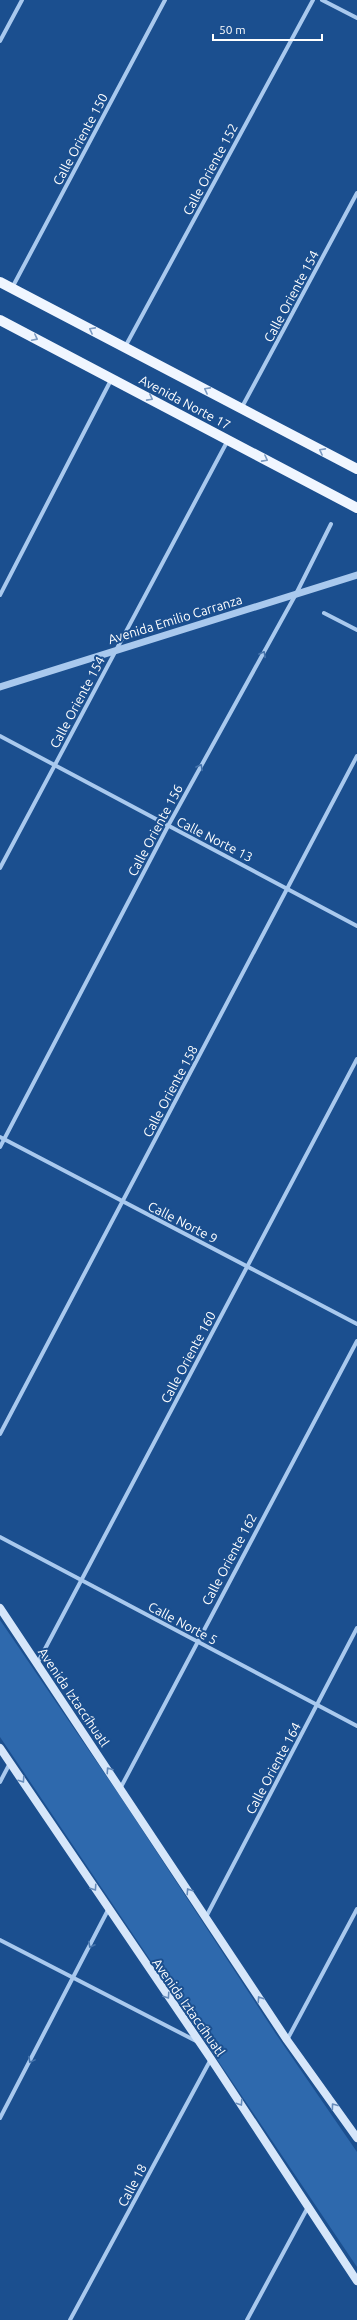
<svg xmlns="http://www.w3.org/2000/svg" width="357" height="2320" viewBox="0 0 357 2320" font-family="Ubuntu,sans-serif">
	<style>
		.green { fill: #2e69ad }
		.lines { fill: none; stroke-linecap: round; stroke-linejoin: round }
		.minor { stroke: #a9c9ee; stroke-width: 4 }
		.tertiary { stroke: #a9c9ee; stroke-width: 7 }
		.secondary { stroke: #d6e6fa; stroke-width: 8 }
		.primary { stroke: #f0f6ff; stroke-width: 10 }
		.oneway { stroke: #7b9ac1 }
		.oneway2 { stroke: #4674ac }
		.oneway3 { stroke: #668bba }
		.labels { text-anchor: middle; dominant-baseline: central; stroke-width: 4; stroke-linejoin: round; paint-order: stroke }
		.street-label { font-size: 13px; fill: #fff; stroke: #1b4f8f }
	</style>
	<rect width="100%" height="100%" fill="#1b4f8f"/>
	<!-- green -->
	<polygon class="green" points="0,1620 120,1796 276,2034 357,2152 357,2267 0,1737"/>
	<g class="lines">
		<!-- minor -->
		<g class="minor">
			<polyline points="322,0 357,18"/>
			<polyline points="0,41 22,0"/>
			<polyline points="12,288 165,0"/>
			<polyline points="125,347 313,0"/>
			<polyline points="242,407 357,193"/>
			<polyline points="0,595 111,380"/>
			<polyline points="324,613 357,630"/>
			<polyline points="0,736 357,926"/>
			<polyline points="0,868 228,440"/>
			<polyline points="0,1137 357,1324"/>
			<polyline points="0,1147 168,826 296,594 331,524"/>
			<polyline points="0,1434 357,756"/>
			<polyline points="0,1537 357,1726"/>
			<polyline points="37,1664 357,1059"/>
			<polyline points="0,1782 10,1763"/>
			<polyline points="121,1787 357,1341"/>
			<polyline points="206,1917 357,1628"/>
			<polyline points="0,1940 198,2042"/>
			<polyline points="287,2040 357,1909"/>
			<polyline points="0,2118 108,1910"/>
			<polyline points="70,2320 211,2059"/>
			<polyline points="247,2320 308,2207"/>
		</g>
		<!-- tertiary -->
		<polyline class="tertiary" points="0,687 357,575"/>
		<!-- secondary -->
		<g class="secondary">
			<polyline points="0,1608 287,2040 357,2138"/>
			<polyline points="0,1748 211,2059 357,2281"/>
		</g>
		<!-- primary -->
		<g class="primary">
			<polyline points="0,282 357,469"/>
			<polyline points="0,320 357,508"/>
		</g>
	</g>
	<!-- one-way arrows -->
	<defs><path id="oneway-chevron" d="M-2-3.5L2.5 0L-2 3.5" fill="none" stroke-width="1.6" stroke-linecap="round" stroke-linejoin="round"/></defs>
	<g class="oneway">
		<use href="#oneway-chevron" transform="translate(92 330) rotate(-152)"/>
		<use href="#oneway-chevron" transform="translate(35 338) rotate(27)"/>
		<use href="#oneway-chevron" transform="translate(207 390) rotate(-152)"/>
		<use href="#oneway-chevron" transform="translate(150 398) rotate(28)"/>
		<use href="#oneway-chevron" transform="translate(322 451) rotate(-152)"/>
		<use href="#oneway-chevron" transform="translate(265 459) rotate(28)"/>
	</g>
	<g class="oneway2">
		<use href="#oneway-chevron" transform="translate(263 654) rotate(-61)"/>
		<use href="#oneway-chevron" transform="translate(200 767) rotate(-61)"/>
		<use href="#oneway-chevron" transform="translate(91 1945) rotate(117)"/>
		<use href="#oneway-chevron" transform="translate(31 2060) rotate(118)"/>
	</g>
	<g class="oneway3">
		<use href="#oneway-chevron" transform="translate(109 1770) rotate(-124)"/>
		<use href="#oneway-chevron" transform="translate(22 1780) rotate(56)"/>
		<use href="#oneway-chevron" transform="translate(94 1888) rotate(56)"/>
		<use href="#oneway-chevron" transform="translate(189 1891) rotate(-123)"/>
		<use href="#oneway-chevron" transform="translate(167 1996) rotate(56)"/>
		<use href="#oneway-chevron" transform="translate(260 1999) rotate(-123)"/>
		<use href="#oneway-chevron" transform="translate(240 2103) rotate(57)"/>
		<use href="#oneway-chevron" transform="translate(334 2106) rotate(-126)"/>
	</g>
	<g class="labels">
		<!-- street labels -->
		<g class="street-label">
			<text transform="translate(80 139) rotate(-62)">Calle Oriente 150</text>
			<text transform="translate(210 169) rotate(-62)">Calle Oriente 152</text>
			<text transform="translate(291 296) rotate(-62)">Calle Oriente 154</text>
			<text transform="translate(185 402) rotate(28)">Avenida Norte 17</text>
			<text transform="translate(175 619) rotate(-17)">Avenida Emilio Carranza</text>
			<text transform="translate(77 702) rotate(-62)">Calle Oriente 154</text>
			<text transform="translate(155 830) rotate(-62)">Calle Oriente 156</text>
			<text transform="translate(215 839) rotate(27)">Calle Norte 13</text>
			<text transform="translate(170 1091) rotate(-62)">Calle Oriente 158</text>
			<text transform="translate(183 1222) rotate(27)">Calle Norte 9</text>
			<text transform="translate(188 1357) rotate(-62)">Calle Oriente 160</text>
			<text transform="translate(229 1559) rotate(-62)">Calle Oriente 162</text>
			<text transform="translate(183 1623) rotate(28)">Calle Norte 5</text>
			<text transform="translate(74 1697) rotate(56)">Avenida Iztaccíhuatl</text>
			<text transform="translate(273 1768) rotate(-62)">Calle Oriente 164</text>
			<text transform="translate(189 2007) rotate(55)">Avenida Iztaccíhuatl</text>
			<text transform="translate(132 2185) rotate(-62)">Calle 18</text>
		</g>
	</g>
	<!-- scale -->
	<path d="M213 34v6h109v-6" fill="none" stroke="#ffffff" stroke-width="2"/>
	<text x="219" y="34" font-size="12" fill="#ffffff" stroke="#1b4f8f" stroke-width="3" paint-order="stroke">50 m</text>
</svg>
